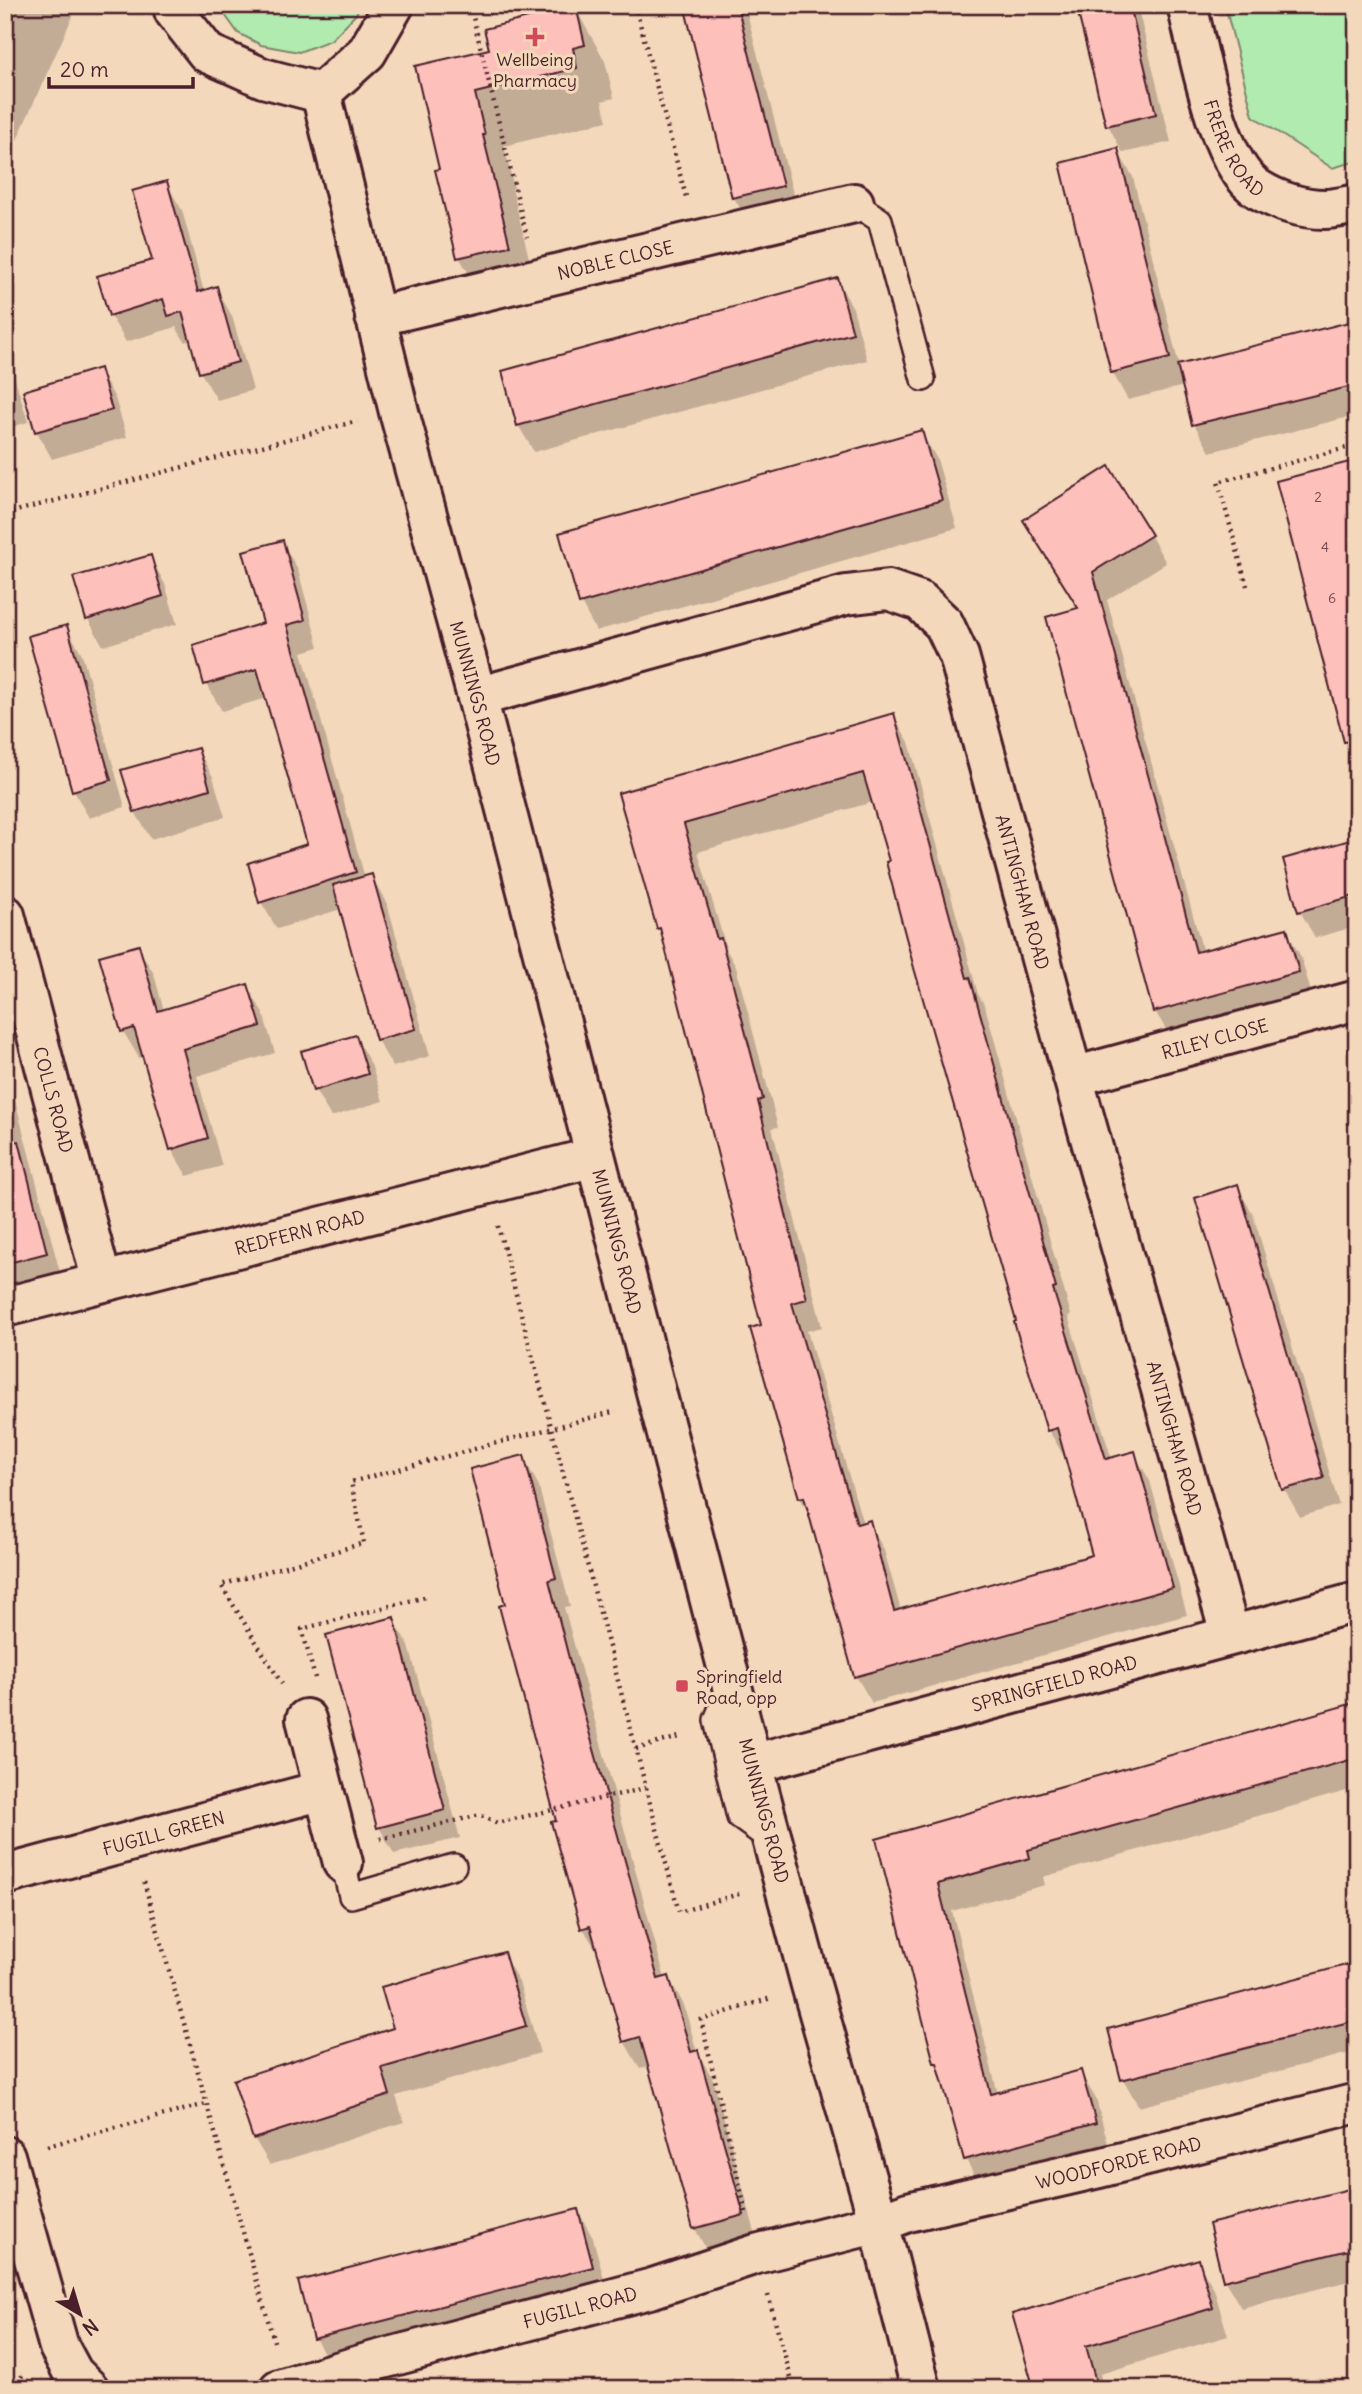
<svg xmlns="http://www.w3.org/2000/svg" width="1362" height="2394" viewBox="0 0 1362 2394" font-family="Delius,sans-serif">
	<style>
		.green { fill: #b1ebb0; stroke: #7e856e; stroke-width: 2 }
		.shadow { fill: #0003; fill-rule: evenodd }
		.building { fill: #fdc0bb; stroke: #4a1f2b; stroke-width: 2; fill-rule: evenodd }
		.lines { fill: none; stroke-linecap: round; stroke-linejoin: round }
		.service-casing { stroke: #4a1f2b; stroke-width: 28 }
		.minor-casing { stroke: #4a1f2b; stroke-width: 44 }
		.path { stroke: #4a1f2b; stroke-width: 4.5; stroke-dasharray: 2 5; stroke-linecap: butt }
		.service { stroke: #f4d8bb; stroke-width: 23 }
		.minor { stroke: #f4d8bb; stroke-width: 38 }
		.poi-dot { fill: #d1495b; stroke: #f4d8bb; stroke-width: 2.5 }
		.labels { text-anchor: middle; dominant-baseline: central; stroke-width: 6; stroke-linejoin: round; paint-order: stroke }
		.number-label { font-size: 14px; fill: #77474f }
		.poi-label { font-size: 18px; fill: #4a1f2b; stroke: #f4d8bb }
		.street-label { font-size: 18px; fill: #4a1f2b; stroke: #f4d8bb }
	</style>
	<rect width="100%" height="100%" fill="#f4d8bb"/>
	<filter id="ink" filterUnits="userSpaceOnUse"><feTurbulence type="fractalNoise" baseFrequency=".0143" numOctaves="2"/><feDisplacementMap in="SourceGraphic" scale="14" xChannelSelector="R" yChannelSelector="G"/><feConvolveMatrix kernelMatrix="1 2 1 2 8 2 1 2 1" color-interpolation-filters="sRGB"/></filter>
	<g filter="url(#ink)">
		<!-- green -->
		<g class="green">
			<polygon points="218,5 359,5 357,13 331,40 299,52 261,45 238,33"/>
			<polygon points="1225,5 1357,5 1357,161 1332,168 1253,116"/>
		</g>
		<!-- shadow -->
		<g class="shadow">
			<polygon points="5,5 78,5 5,166"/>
			<polygon points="686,5 745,5 798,213 750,225 734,198"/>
			<polygon points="1078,5 1137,5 1171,142 1123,153 1108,125"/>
			<polygon points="575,8 605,61 614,98 602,101 607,121 504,146 514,188 512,188 539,299 490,310 459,257 442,170 491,50"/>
			<polygon points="1117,150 1133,177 1179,366 1357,321 1357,415 1210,452 1194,424 1184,386 1128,400 1112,372"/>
			<polygon points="166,183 182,210 204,292 216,288 232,316 253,390 217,400 201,373 192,340 185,342 176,327 126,342 110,315 154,261"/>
			<polygon points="837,280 853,308 867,360 534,452 518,425"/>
			<polygon points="5,345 28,422 5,429"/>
			<polygon points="99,370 115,398 127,437 52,459 37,432 25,392"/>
			<polygon points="921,432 937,459 957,528 596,631 581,603"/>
			<polygon points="1151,536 1166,563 1107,600 1203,952 1286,930 1301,957 1313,999 1171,1038 1155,1011 1080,609 1041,548"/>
			<polygon points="282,542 298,570 319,647 302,652 365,878 371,876 387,903 430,1056 393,1067 377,1040 341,909 277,929 261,902 309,845 267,698 222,711 206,684 266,624"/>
			<polygon points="150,557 165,584 177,624 103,646 88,619"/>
			<polygon points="66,627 82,654 125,807 89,818 74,791 30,637"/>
			<path d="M893,715L909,742L978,994L985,1006L1051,1244L1071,1315L1068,1316L1112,1460L1134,1453L1150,1481L1187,1615L872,1703L856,1676L812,1519L800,1498L763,1326L664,937L659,928L620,795ZM873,802L1019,1322L1016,1323L1049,1431L1065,1458L1067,1457L1094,1556L901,1611L884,1550L869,1522L863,1524L807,1331L822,1327L772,1128L778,1127L736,967L727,951L698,852Z"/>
			<polygon points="198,750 213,777 225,817 151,839 135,812 123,771"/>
			<polygon points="1357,840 1357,926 1315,938 1300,911"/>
			<polygon points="138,947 154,974 164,1011 247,986 263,1013 275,1053 197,1076 222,1166 187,1176 171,1149 144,1057 139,1058 123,1031"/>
			<polygon points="355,1037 371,1064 383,1101 331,1117 315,1090"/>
			<polygon points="5,1062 62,1280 5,1295"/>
			<polygon points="1237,1187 1253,1214 1339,1505 1300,1517 1284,1489"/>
			<polygon points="523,1457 538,1484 570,1606 564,1607 665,1979 669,1978 684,2005 697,2052 713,2079 758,2243 710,2256 695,2229 650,2066 640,2069 624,2041 599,1955 583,1928 507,1606"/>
			<polygon points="393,1619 409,1646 460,1838 394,1854 379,1827"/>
			<polygon points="1357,1704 1357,1788 1043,1877 1045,1885 952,1911 998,2094 1080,2072 1096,2099 1110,2151 981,2187 966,2160 941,2070 936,2062 878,1840"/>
			<polygon points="503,1954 519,1982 540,2053 396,2096 404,2122 270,2165 254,2138 395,2029"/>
			<polygon points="1357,1964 1357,2051 1139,2107 1123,2079"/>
			<polygon points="1357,2189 1357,2279 1241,2308 1225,2281 1212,2225"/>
			<polygon points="578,2211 593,2238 608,2294 331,2365 315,2338"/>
			<polygon points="1198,2261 1214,2289 1228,2336 1100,2374 1104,2389 1036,2389 1014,2315"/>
		</g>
		<!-- building -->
		<g class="building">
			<polygon points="684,5 737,5 783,186 732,198"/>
			<polygon points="1076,5 1130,5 1156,114 1106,126"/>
			<polygon points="576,6 585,45 573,48 577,68 475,93 485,135 483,135 510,246 457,258 435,170 439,169 415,66 489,49 484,29"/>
			<polygon points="1118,148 1170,358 1111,373 1060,163"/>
			<polygon points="167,181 198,292 217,286 238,362 199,373 182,312 168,316 163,299 109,316 97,276 152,260 132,191"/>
			<polygon points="838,278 853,333 517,426 502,371"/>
			<polygon points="1357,320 1357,385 1192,425 1177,365"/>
			<polygon points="100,368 112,410 35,432 23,391"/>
			<polygon points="922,430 942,500 579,604 559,533"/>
			<polygon points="1357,460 1357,740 1344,742 1276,481"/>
			<polygon points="1109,466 1152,535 1093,572 1196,952 1287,928 1299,972 1153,1012 1046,617 1078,608 1023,520"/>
			<polygon points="283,540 305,620 287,625 356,872 259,903 248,863 307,844 257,669 204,685 193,645 263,623 243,551"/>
			<polygon points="151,555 163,596 86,620 73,577"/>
			<polygon points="67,625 111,780 72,791 28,636"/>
			<path d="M894,713L967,978L970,977L1036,1215L1056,1288L1053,1289L1106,1459L1135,1451L1173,1588L854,1677L804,1497L799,1498L750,1328L761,1325L660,928L657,929L618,793ZM863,773L889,861L886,862L914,968L1016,1321L1014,1322L1047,1431L1057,1428L1092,1555L894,1611L870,1520L857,1524L792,1303L807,1299L758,1101L763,1099L721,938L717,939L684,824Z"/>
			<polygon points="198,748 210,789 134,812 121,770"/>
			<polygon points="1357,838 1357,895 1298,912 1283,859"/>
			<polygon points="372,874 416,1029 376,1040 333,885"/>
			<polygon points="139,945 158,1011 248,984 261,1026 183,1049 208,1138 170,1150 134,1028 121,1032 99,956"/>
			<polygon points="356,1035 368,1074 313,1091 301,1051"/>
			<polygon points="19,1141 47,1253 5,1264 5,1143"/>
			<polygon points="1238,1184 1324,1478 1282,1490 1195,1198"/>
			<polygon points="524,1455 556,1578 549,1580 573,1674 658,1979 669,1976 691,2052 698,2050 744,2215 693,2229 640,2037 623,2042 590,1926 581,1929 551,1822 556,1821 499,1606 505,1604 470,1469"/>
			<polygon points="394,1617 445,1810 377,1828 326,1635"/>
			<polygon points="1357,1702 1357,1758 1028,1850 1030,1858 938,1884 991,2094 1081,2070 1096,2123 964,2160 937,2063 934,2063 876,1839"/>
			<polygon points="504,1952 526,2026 382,2068 390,2095 253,2139 233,2080 393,2028 381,1987"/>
			<polygon points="1357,1962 1357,2020 1121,2080 1108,2029"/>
			<polygon points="1357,2187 1357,2248 1223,2281 1209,2224"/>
			<polygon points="578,2209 593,2267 313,2339 298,2281"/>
			<polygon points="1199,2259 1213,2308 1086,2346 1098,2389 1034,2389 1012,2314"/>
		</g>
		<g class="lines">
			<defs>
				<g id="service">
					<polyline points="854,203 880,220 923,379"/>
					<polyline points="731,1684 716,1720 739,1817 772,1841"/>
					<polyline points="343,1863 351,1896 454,1866"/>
				</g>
				<g id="minor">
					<polyline points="173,5 174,11 207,53 263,78 321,93"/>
					<path id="s1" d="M1187,5C1199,52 1217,163 1258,189C1277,201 1302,209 1325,209C1335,209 1346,206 1357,204"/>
					<path id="s2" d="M321,93L399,412L477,697L752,1764L811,1985L879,2223L921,2389"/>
					<polyline points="321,93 367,52 394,5"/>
					<path id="s3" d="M375,317L854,203"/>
					<path id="s4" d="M477,697L846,595L888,590L920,601L944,624L959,656L1073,1077L1230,1634"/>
					<path id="s5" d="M5,915L102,1282"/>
					<path id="s6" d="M1073,1077L1357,1000"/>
					<path id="s7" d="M5,1307L595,1157"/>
					<polyline points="306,1719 324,1790"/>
					<path id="s8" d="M752,1764L1357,1602"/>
					<path id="s9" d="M5,1875L324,1790L343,1863"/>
					<polyline points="5,2156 59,2347 73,2373 89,2389"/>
					<path id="s10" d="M279,2389L367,2363L653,2288L756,2254L879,2223L908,2212L1099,2168L1357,2103"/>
				</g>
			</defs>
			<!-- service casing -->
			<use href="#service" class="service-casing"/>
			<!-- minor casing -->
			<use href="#minor" class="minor-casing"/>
			<!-- path -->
			<g class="path">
				<polyline points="470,5 527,237"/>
				<polyline points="635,5 686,197"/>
				<polyline points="5,514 357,421"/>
				<polyline points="1247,586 1218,482 1357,445"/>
				<polyline points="498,1226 636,1749"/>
				<polyline points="315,1678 302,1629 425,1597"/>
				<polyline points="282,1684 221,1585 364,1543 351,1482 616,1411"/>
				<polyline points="646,1788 679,1912 742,1893"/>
				<polyline points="380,1839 480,1815 497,1823 646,1788 636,1749 683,1736"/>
				<polyline points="144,1882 275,2345"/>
				<polyline points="47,2146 206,2104"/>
				<polyline points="746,2212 701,2020 771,1998"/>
				<polyline points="768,2295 794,2389"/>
				<polyline points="14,2389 23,2374"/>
			</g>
			<!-- service -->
			<use href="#service" class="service"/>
			<!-- minor -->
			<use href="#minor" class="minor"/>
		</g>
	</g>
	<!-- markers -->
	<g class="poi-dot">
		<path d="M531.5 26.5h7v7h7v7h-7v7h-7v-7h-7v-7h7z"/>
		<rect x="675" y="1679" width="14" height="14" rx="3.5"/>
	</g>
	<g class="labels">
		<!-- number labels -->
		<g class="number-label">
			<text x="1318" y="497">2</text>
			<text x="1325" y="547">4</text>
			<text x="1332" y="598">6</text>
		</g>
		<!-- poi labels -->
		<g class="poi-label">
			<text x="535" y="59">Wellbeing<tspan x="535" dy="21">Pharmacy</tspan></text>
			<text x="696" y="1676" text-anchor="start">Springfield<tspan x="696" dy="21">Road, opp</tspan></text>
		</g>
		<!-- street labels -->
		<g class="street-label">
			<text stroke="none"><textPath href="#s1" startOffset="152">FRERE ROAD</textPath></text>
			<text stroke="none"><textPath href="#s3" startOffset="247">NOBLE CLOSE</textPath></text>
			<text stroke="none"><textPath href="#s2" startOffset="620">MUNNINGS ROAD</textPath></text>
			<text stroke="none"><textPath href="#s4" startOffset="772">ANTINGHAM ROAD</textPath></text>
			<text stroke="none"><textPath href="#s6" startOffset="147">RILEY CLOSE</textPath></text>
			<text stroke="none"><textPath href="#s5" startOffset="191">COLLS ROAD</textPath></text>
			<text stroke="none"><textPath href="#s7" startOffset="304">REDFERN ROAD</textPath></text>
			<text stroke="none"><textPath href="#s2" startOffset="1186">MUNNINGS ROAD</textPath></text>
			<text stroke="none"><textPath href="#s4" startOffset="1339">ANTINGHAM ROAD</textPath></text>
			<text stroke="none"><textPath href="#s8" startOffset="313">SPRINGFIELD ROAD</textPath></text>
			<text stroke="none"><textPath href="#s2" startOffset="1774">MUNNINGS ROAD</textPath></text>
			<text stroke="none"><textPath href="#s9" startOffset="164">FUGILL GREEN</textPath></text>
			<text stroke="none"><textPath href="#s10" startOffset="870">WOODFORDE ROAD</textPath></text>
			<text stroke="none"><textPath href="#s10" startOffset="312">FUGILL ROAD</textPath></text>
		</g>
	</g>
	<!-- margin -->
	<rect width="1362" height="2394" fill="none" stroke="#f4d8bb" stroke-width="28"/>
	<rect x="14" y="14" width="1334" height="2366" fill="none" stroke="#4a1f2b" stroke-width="2.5" filter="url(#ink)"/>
	<!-- north arrow -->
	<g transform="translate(80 2314) rotate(142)" stroke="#f4d8bb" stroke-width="5" paint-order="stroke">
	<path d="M0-5L12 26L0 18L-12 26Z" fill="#4a1f2b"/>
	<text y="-10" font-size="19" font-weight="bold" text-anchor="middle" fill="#4a1f2b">N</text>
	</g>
	<!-- scale -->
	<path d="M49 77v10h144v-10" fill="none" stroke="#4a1f2b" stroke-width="3.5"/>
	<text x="60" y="77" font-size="21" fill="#4a1f2b" stroke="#f4d8bb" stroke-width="5" paint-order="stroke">20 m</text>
</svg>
